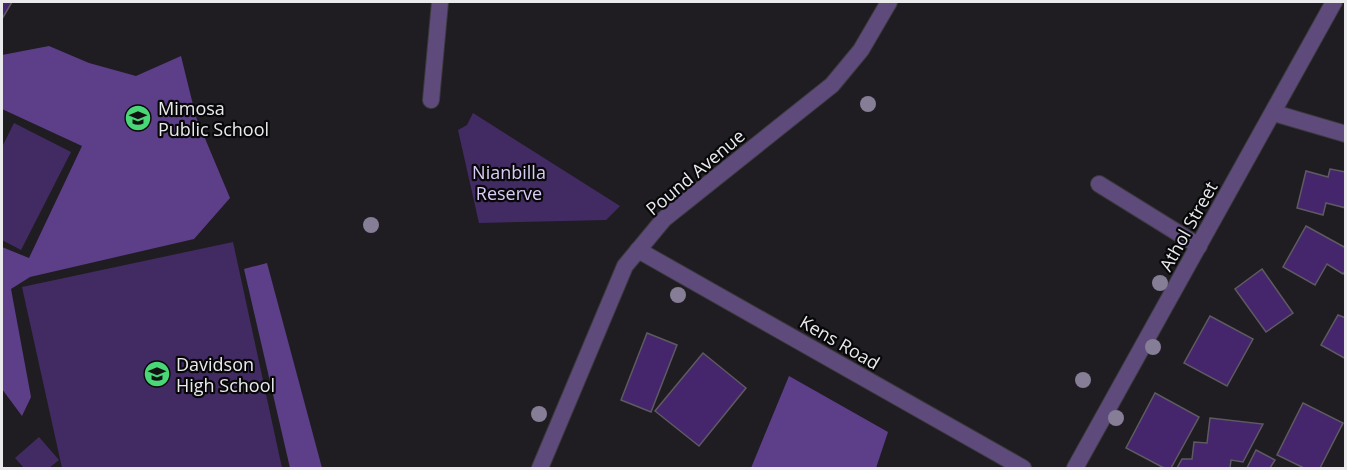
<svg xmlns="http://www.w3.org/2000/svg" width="1347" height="470" viewBox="0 0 1347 470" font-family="'Open Sans',sans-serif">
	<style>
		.green { fill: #422b63 }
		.forest { fill: #5d3f89 }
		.building { fill: #45256c; stroke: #5d5b61; stroke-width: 1.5 }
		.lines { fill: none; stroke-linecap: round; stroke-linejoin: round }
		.minor-casing { stroke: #3b3a3e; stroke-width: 18 }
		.minor { stroke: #5e4b7c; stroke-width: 16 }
		.tree { fill: #867d97 }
		.labels { text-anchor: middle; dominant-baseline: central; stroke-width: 4.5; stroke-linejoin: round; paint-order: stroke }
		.poi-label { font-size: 18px; fill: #eae9ec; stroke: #08080a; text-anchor: start }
		.park-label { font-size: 18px; fill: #daccf6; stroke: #08080a }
		.street-label { font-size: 18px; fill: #eae9ec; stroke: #08080a }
	</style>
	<rect width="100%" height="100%" fill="#1f1d22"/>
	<!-- green -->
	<g class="green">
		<polygon points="473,113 620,206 606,220 479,223 458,130 467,125"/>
		<polygon points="14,123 71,152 21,250 2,240 2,147"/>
		<polygon points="233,242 282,468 62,468 22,287"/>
		<polygon points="39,437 59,460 49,468 24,468 15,458"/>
	</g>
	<!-- forest -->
	<g class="forest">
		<polygon points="49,46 89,63 136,76 181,56 196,117 230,198 194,239 30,277 11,289 31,397 22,416 2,389 2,247 29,258 82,146 2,109 2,55"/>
		<polygon points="267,263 322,468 290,468 244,269"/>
		<polygon points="789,376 888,432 876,468 751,468"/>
	</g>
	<!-- building -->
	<g class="building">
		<polygon points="2,2 12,2 2,19"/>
		<polygon points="1330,169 1346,172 1346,208 1326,203 1323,215 1297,208 1306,171 1328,177"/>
		<polygon points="1306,226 1346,248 1346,270 1343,274 1327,264 1315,285 1283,267"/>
		<polygon points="1262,269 1293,313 1266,332 1235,289"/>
		<polygon points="1338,315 1346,318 1346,359 1321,345"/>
		<polygon points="1210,316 1253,339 1227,386 1184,363"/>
		<polygon points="647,333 677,345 651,412 621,400"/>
		<polygon points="703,353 746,388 699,446 655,411"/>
		<polygon points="1155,393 1199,417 1171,468 1164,468 1126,448"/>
		<polygon points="1303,403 1343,423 1320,468 1304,468 1277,455"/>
		<polygon points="1210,418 1263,424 1243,462 1231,460 1230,468 1177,468 1182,459 1192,459 1194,442 1207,443"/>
		<polygon points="1256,450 1275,460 1270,468 1247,468"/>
	</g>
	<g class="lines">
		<defs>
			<g id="minor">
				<polyline points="431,100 440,2"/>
				<polyline points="1274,113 1346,134"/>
				<polyline points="1099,184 1199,246"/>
				<polyline points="638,250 1023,468"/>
				<polyline points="540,468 625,266 664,219 832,85 861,50 889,2"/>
				<polyline points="1075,468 1334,2"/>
			</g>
		</defs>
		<!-- minor casing -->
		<use href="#minor" class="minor-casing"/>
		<!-- minor -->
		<use href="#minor" class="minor"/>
	</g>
	<!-- trees -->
	<g class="tree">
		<circle cx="868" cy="104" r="8"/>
		<circle cx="371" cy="225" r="8"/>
		<circle cx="1160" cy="283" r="8"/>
		<circle cx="678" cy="295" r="8"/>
		<circle cx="1153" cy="347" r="8"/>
		<circle cx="1083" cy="380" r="8"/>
		<circle cx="539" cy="414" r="8"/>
		<circle cx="1116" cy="418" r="8"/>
	</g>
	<!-- icons -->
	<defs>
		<symbol id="school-disc" viewBox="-11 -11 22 22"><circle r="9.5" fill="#49d778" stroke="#08080a"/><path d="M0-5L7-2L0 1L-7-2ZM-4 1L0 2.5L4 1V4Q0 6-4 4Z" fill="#111"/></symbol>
	</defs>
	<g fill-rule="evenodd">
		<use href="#school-disc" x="123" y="103" width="30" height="30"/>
		<use href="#school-disc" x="142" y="359" width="30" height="30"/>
	</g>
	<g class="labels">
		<!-- poi labels -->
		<g class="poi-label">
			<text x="158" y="108">Mimosa<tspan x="158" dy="21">Public School</tspan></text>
			<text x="176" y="364">Davidson<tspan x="176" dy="21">High School</tspan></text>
		</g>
		<!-- park labels -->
		<g class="park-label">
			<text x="509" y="172">Nianbilla<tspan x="509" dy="21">Reserve</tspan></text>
		</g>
		<!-- street labels -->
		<g class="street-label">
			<text transform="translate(695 172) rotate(-40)">Pound Avenue</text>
			<text transform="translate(1188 226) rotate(-61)">Athol Street</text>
			<text transform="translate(840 342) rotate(30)">Kens Road</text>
		</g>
	</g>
	<!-- border -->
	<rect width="1347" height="470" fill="none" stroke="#eae9ec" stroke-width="6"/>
</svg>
